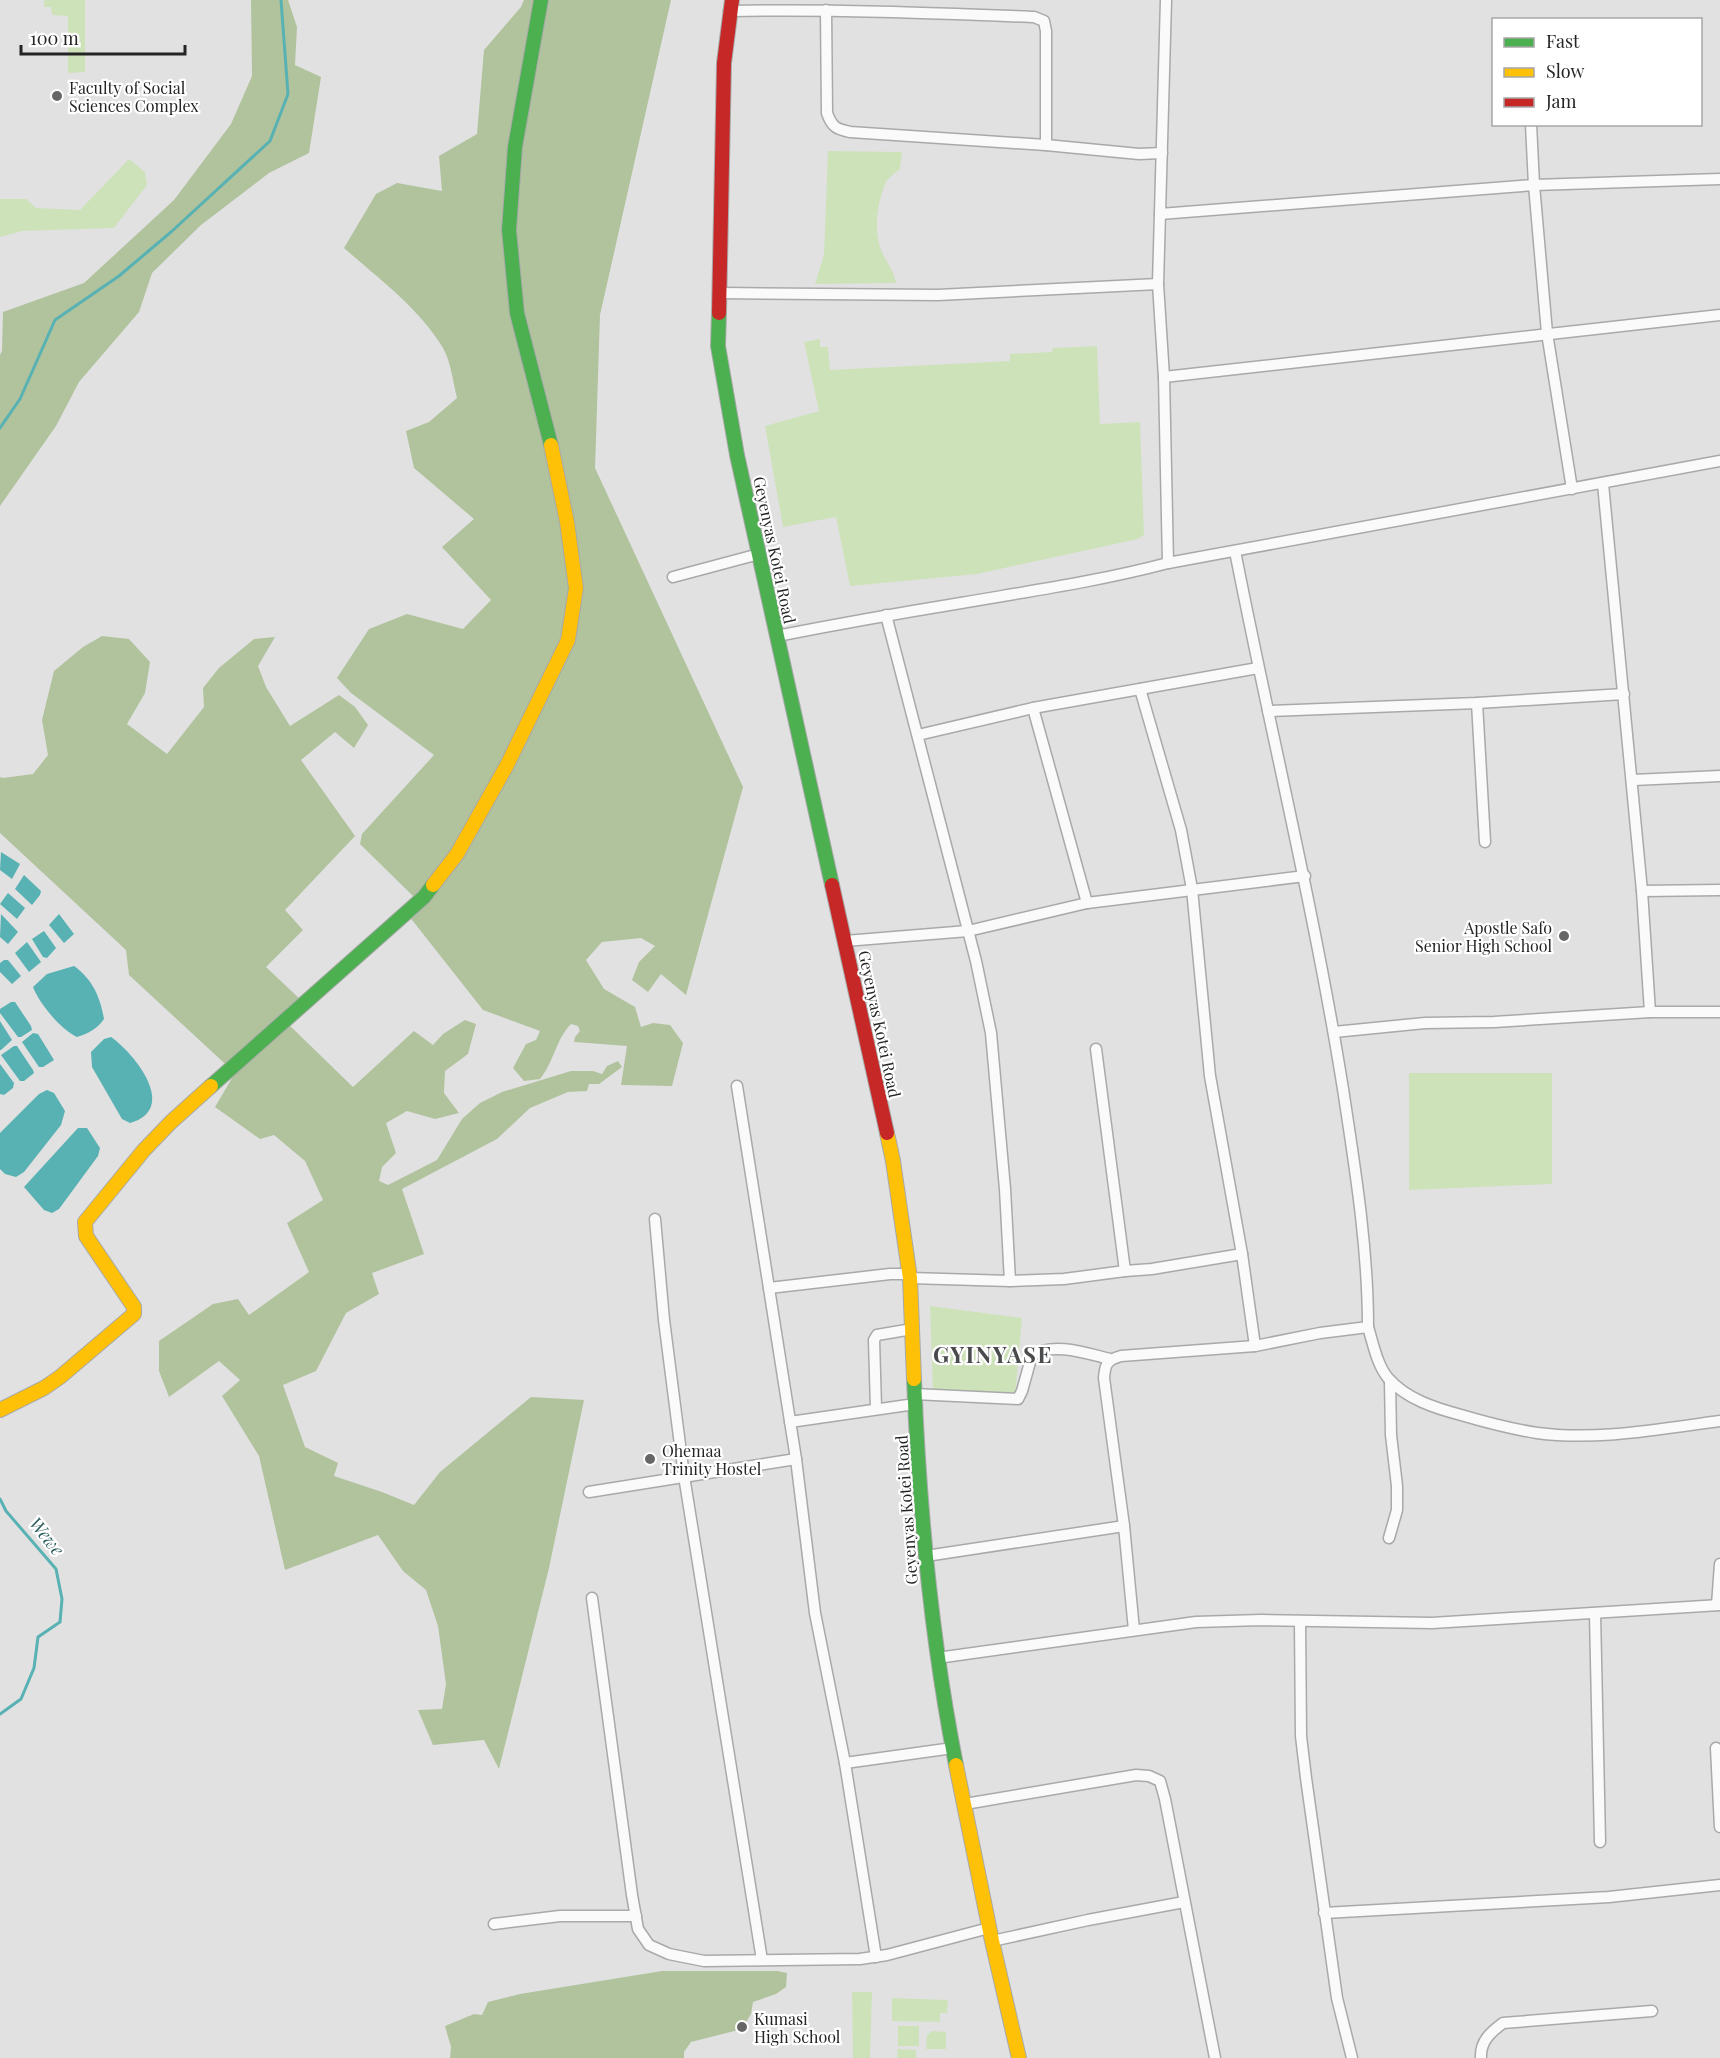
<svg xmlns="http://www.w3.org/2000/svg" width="1720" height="2058" viewBox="0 0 1720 2058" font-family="'Playfair Display',serif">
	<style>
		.green { fill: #cee2ba }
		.forest { fill: #b1c39d }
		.water { fill: #58b1b3 }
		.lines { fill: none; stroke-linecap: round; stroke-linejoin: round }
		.stream { stroke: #58b1b3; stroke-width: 3 }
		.street-casing { stroke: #a8a9a9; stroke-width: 13 }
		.fast-casing { stroke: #a8a9a9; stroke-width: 16 }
		.slow-casing { stroke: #a8a9a9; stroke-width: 16 }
		.jam-casing { stroke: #a8a9a9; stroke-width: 16 }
		.street { stroke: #fafafb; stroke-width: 10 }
		.fast { stroke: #4caf50; stroke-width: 14 }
		.slow { stroke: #ffc107; stroke-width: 14 }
		.jam { stroke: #c62828; stroke-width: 14 }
		.poi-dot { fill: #666667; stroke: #fff; stroke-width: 2 }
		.labels { text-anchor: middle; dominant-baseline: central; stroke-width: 4.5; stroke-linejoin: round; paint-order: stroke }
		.poi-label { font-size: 16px; fill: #242425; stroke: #fff; text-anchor: start }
		.street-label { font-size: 16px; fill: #242425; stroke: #fff }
		.water-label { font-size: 18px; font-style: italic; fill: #2c5d5d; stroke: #fff }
		.district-label { font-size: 22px; font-weight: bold; letter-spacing: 1.5px; fill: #4a4b4d; stroke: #fff }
	</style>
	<rect width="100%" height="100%" fill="#e1e1e2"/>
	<!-- green -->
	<g class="green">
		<polygon points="44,0 85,0 85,72 68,73 68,16 52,15 51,7 44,7"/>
		<path d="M828,151L902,152L900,169C895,173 889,177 886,182C877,202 873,232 882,252C887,263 894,271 896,283L815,284L824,255Z"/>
		<polygon points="129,159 145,172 147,185 114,228 22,231 0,237 0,199 26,199 36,208 80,210"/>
		<polygon points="820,339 820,347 828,347 830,370 1010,361 1010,354 1052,352 1053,348 1097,346 1100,424 1140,422 1144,535 1138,539 977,574 850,586 836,517 783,527 765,426 819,411 804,342"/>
		<polygon points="1409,1073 1552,1073 1552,1184 1409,1190"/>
		<polygon points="930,1306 1022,1318 1015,1396 933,1392"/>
		<polygon points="852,1992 872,1992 870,2058 853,2058"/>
		<polygon points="892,1998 948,2000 947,2013 940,2013 940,2022 892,2021"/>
		<rect x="898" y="2026" width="21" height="20"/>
		<polygon points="932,2031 946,2032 946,2049 926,2049 927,2035"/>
		<polygon points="898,2049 916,2050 916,2058 897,2058"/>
	</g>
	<!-- forest -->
	<g class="forest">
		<polygon points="251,0 288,0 297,27 295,65 321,77 309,153 269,173 201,225 152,273 139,312 79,382 56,426 0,506 0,355 2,351 3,312 84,283 174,200 231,124 252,76"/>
		<path d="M524,0H671L600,315L595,468L743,787L686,995L661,974L648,992L632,980L639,962L655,946L641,938L602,942L586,960L604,989L635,1007L641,1027L653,1023L670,1025L683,1043L672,1086L621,1085L627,1046L574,1042L575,1037L580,1031L578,1026L571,1024C556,1039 554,1062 540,1079L524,1081L513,1068L526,1044L536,1040L540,1031L483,1010L405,911L414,897L360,844L362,834L434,755L351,693L337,678L369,629L407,614L463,629L491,600L442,547L474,519L414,468L406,431L429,422L457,398C453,383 451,362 443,348C419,308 378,278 344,248L376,194L397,183L442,191L439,156L477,134L484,50L521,7Z"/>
		<polygon points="102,636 129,639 150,662 145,693 127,724 167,754 204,707 203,688 219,668 254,639 275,637 258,666 266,687 290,726 339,695 355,707 368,725 354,748 335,732 301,760 355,836 285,910 303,930 266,967 303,1002 283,1019 353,1087 414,1031 433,1045 443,1034 465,1020 476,1024 468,1054 445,1071 444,1093 459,1113 435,1119 407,1111 386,1123 396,1153 382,1167 379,1181 388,1185 437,1160 462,1119 480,1103 502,1092 571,1071 593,1071 602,1074 607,1066 618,1061 622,1067 599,1084 589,1084 587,1091 568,1092 530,1108 497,1139 402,1189 424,1254 372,1273 379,1294 346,1313 316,1371 283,1385 305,1447 338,1463 334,1476 382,1492 414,1505 440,1472 531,1397 584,1400 549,1568 499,1769 484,1740 433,1745 418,1710 442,1709 446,1684 438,1626 426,1590 403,1571 378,1535 285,1570 259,1456 222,1396 240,1380 219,1361 169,1397 159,1371 159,1341 213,1304 238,1299 249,1315 309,1272 287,1223 323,1200 305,1161 274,1135 260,1139 215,1107 235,1073 129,975 126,950 0,833 0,777 3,778 33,774 48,755 42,720 54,671 83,647"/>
		<polygon points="662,1971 777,1971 787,1973 786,1987 776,1994 753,2002 751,2014 742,2029 691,2042 684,2052 684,2058 450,2058 451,2047 445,2026 474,2014 482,2015 488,2002 520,1994"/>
	</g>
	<!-- water -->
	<g class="water">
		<polygon points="1,852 20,864 12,879 0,870"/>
		<polygon points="24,875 41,891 40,895 32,905 15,889"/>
		<polygon points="8,893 25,908 17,919 0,904"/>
		<polygon points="1,914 18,932 8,944 0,937"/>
		<polygon points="59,914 74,934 64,943 49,925"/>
		<polygon points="44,931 56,948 47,958 43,957 32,939"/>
		<polygon points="27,942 41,962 29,972 15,953"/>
		<polygon points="4,960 8,960 21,976 12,984 0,972 0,963"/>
		<path d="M74,966C93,980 100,997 104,1019C97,1029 89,1033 77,1037C61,1030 39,1003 33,987L47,974Z"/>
		<polygon points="11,1002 15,1002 31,1026 32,1030 21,1037 18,1037 0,1013 0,1009"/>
		<polygon points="0,1021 12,1040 1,1050 0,1050"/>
		<polygon points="33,1033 38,1034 54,1060 43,1067 39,1067 22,1042"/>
		<path d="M111,1037C135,1054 179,1109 130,1123L122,1119L92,1067L91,1052L104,1039Z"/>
		<polygon points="14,1046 17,1046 33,1070 34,1073 24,1081 20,1081 1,1055"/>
		<polygon points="0,1064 14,1083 13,1088 4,1095 0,1094"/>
		<polygon points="47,1090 54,1093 65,1111 61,1125 24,1172 16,1177 5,1174 0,1169 0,1133 39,1094"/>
		<polygon points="78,1128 87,1128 100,1148 98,1156 59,1209 52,1213 44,1210 24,1187"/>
	</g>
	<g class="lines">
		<!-- stream -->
		<g class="stream">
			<polyline points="0,428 20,399 55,320 119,276 171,232 270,141 288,94 281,0"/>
			<polyline points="0,1499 6,1511 56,1569 62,1599 60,1622 38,1637 34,1668 21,1699 0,1714"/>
		</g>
		<defs>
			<g id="street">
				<polyline points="1166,0 1158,284 1164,377 1168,563"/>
				<path d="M826,10L827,113C832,127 836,129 850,132L1046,145L1139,154L1162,153"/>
				<path d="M729,11C831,9 932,13 1034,17L1044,21L1046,31V145"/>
				<polyline points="1531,124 1534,185 1547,333 1572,489"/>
				<polyline points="1160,214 1534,185 1720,179"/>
				<polyline points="719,293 938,295 1158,284"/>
				<path d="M1164,377C1350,358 1534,334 1720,315"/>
				<polyline points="1603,484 1642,891 1650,1012"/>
				<polyline points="673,577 759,554"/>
				<polyline points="886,615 976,961 991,1033 1005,1189 1010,1281"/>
				<path d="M777,636C838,624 900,613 961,603C1031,591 1100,581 1168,563L1720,461"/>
				<polyline points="1140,689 1181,830 1192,889 1210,1076 1242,1254 1255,1346"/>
				<polyline points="1477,703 1485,842"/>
				<polyline points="1033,708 1087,903"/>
				<polyline points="1268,711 1477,703 1624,694"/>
				<polyline points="918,735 1033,708 1258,668"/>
				<polyline points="1633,780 1720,776"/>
				<polyline points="1642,891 1720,890"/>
				<polyline points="845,941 968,931 1087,903 1305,876"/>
				<polyline points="1334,1032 1425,1023 1494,1022 1650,1012 1720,1012"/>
				<polyline points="1096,1049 1125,1271"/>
				<polyline points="737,1086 796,1459 815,1613 845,1763 876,1957"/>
				<polyline points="655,1219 664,1320 684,1476 762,1960"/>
				<polyline points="910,1278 1010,1281 1064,1279 1125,1271 1152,1269 1242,1254"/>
				<polyline points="769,1288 890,1274 910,1274"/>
				<path d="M1368,1327C1373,1343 1377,1365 1388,1378C1406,1399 1435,1408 1461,1415C1485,1422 1511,1429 1537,1433C1597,1441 1660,1429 1720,1421"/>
				<path d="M914,1394L1018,1399L1022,1391L1032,1355C1055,1342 1085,1353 1110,1359"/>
				<polyline points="876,1408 874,1340 877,1335 912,1329"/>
				<polyline points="790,1422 915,1404"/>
				<polyline points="589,1492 796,1459"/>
				<polyline points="1389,1538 1397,1510 1397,1486 1391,1435 1390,1381"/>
				<polyline points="926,1556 1124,1526"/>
				<polyline points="592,1598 632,1895 638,1929 649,1945 669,1954 704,1961 860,1959 887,1955 989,1928"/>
				<polyline points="1717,1605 1720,1564"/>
				<polyline points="1595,1614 1600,1842"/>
				<polyline points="1300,1621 1301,1736 1306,1778 1337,1998 1352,2058"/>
				<path d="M1134,1630L1124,1526L1104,1378C1105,1364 1107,1360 1121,1356L1255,1346L1320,1333L1368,1327C1368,1247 1355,1168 1343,1089C1314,908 1270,730 1235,551"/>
				<polyline points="937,1658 1196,1622 1261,1620 1432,1623 1720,1605"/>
				<polyline points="1716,1748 1720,1827"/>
				<polyline points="845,1763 953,1748"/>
				<polyline points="965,1804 1136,1775 1149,1776 1160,1781 1165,1799 1215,2058"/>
				<polyline points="1324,1913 1609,1897 1720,1885"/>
				<polyline points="494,1924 560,1916 636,1916"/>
				<polyline points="992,1941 1088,1920 1184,1902"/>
				<path d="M1481,2058C1480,2041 1491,2032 1503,2023L1652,2011"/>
			</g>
			<g id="fast">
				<polyline points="541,0 515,147 509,230 517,313 551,445"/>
				<polyline points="719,313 718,346 737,455 832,885"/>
				<polyline points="211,1086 424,897 433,885"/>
				<path d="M914,1379C919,1508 931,1638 956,1765"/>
			</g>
			<g id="slow">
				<polyline points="433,885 457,854 507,765 568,640 576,588 567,522 551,445"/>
				<polyline points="887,1133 893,1161 910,1278 914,1379"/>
				<polyline points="0,1410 44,1388 60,1377 134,1314 134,1307 86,1236 85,1222 144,1150 171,1122 211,1086"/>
				<polyline points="956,1765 992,1941 1019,2058"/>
			</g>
			<g id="jam">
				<polyline points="719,313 724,63 732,0"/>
				<polyline points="832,885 887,1133"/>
			</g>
		</defs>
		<!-- street casing -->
		<use href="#street" class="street-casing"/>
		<!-- fast casing -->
		<use href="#fast" class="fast-casing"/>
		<!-- slow casing -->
		<use href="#slow" class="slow-casing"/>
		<!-- jam casing -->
		<use href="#jam" class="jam-casing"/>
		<!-- street -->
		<use href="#street" class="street"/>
		<!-- fast -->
		<use href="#fast" class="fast"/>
		<!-- slow -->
		<use href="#slow" class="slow"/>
		<!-- jam -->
		<use href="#jam" class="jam"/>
	</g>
	<!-- markers -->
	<g class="poi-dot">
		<circle cx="57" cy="96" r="6"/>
		<circle cx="1564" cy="936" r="6"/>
		<circle cx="650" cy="1459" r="6"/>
		<circle cx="742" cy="2027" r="6"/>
	</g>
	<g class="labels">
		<!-- poi labels -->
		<g class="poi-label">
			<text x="69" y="87">Faculty of Social<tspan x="69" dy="18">Sciences Complex</tspan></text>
			<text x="1552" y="927" text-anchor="end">Apostle Safo<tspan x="1552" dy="18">Senior High School</tspan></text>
			<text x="662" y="1450">Ohemaa<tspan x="662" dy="18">Trinity Hostel</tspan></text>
			<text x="754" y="2018">Kumasi<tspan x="754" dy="18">High School</tspan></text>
		</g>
		<!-- street labels -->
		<g class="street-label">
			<text transform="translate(775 550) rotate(78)">Geyenyas Kotei Road</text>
			<text transform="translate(880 1024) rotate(78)">Geyenyas Kotei Road</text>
			<text transform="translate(906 1510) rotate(-94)">Geyenyas Kotei Road</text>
		</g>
		<!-- water labels -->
		<g class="water-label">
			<text transform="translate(47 1536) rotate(51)">Wewe</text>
		</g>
		<!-- district labels -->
		<g class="district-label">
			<text x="993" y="1354">GYINYASE</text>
		</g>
	</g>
	<!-- legend -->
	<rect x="1492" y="18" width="210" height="108" fill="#ffffff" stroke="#a7a7a8" stroke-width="1.5"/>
	<rect x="1504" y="38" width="30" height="9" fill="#4caf50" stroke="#a7a7a8" stroke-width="1.5"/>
	<text x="1546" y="48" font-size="18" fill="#242425">Fast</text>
	<rect x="1504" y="68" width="30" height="9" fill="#ffc107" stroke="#a7a7a8" stroke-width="1.5"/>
	<text x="1546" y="78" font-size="18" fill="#242425">Slow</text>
	<rect x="1504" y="98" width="30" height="9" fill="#c62828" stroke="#a7a7a8" stroke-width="1.5"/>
	<text x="1546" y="108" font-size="18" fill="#242425">Jam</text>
	<!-- scale -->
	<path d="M21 45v9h164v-9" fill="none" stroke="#242425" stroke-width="3"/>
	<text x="30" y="45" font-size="18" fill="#242425" stroke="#ffffff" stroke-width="4.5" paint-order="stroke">100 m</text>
</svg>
